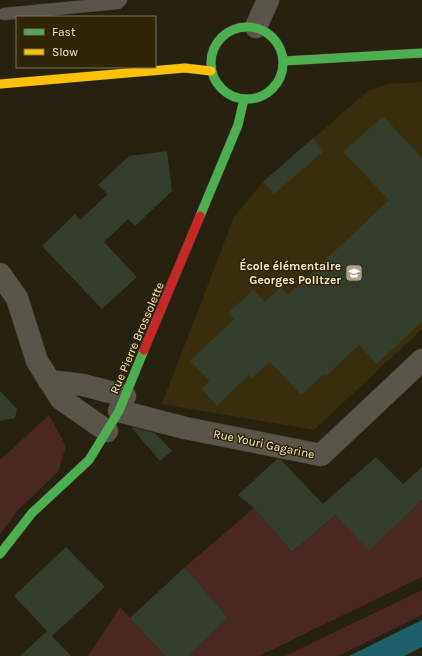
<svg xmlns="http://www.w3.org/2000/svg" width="422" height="656" viewBox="0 0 422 656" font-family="Karla,sans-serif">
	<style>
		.built { fill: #382d0d }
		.green { fill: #482820 }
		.water { fill: #1d6069 }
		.building { fill: #343c2c }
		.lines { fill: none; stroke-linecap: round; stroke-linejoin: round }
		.lane-casing { stroke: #423c2c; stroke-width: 13 }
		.street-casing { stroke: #423c2c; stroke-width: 23 }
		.fast-casing { stroke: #423c2c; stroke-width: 10 }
		.slow-casing { stroke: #423c2c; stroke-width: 10 }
		.jam-casing { stroke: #423c2c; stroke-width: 10 }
		.lane { stroke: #5a554a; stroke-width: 12 }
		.street { stroke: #5a554a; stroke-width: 22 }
		.fast { stroke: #4caf50; stroke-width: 9 }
		.slow { stroke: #ffc107; stroke-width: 9 }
		.jam { stroke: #c62828; stroke-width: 9 }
		.labels { text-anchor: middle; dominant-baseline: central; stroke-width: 3; stroke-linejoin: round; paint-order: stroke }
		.poi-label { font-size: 12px; font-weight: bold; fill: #f2e8cb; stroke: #302607; text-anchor: end }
		.street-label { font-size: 12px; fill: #f2e8cb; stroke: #302607 }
	</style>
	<rect width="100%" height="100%" fill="#272110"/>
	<!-- built -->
	<polygon class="built" points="422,82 422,329 314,430 162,404 234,217 263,182 368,91 387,84"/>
	<!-- green -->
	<g class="green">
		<polygon points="49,415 66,446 58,472 18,510 0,534 0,460"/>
		<polygon points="421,501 422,502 422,577 259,656 188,656 228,618 185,567 254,508 292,552 335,515 369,550"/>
		<polygon points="422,590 422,615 338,656 285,656"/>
		<polygon points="120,607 165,656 88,656"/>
	</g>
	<!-- water -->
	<polygon class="water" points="422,620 422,647 404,656 349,656"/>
	<!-- building -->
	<g class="building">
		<polygon points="383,116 422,158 422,322 377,364 359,345 326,376 324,374 301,395 270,362 252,378 249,375 217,406 202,389 210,381 190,361 234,319 228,313 253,290 265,302 281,287 288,295 389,200 343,152"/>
		<polygon points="313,138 324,151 274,194 263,182"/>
		<polygon points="167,151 172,191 135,226 128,219 104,242 137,277 102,309 42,246 75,214 80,220 108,194 98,185 129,156"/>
		<polygon points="0,391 17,409 15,418 0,421"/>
		<polygon points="131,427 155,433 172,451 160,461"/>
		<polygon points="376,457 403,484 422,467 422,500 369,551 335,515 292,552 254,508 238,495 277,459 281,460 323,504"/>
		<polygon points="66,547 105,587 52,636 71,656 20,656 47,631 14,596"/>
		<polygon points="185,567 228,618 188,656 165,656 130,618"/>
	</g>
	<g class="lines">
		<defs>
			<polyline id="lane" points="4,14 118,3 121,0"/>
			<g id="street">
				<polyline points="256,27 268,0"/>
				<polyline points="0,274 17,298 37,361 61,399 107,431"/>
				<polyline points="49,381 83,385 125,396"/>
				<polyline points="119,411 185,428 321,455 422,360"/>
			</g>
			<g id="fast">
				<circle cx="247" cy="63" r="36"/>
				<polyline points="284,61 422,53"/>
				<polyline points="200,216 238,125 244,99"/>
				<polyline points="0,554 32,513 89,460 119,411 144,350"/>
			</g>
			<polyline id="slow" points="0,84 185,68 211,71"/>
			<polyline id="jam" points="144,350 200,216"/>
		</defs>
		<!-- lane casing -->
		<use href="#lane" class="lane-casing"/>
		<!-- street casing -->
		<use href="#street" class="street-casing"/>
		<!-- fast casing -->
		<use href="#fast" class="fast-casing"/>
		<!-- slow casing -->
		<use href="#slow" class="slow-casing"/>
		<!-- jam casing -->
		<use href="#jam" class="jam-casing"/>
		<!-- lane -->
		<use href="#lane" class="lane"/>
		<!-- street -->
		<use href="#street" class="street"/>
		<!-- fast -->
		<use href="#fast" class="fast"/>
		<!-- slow -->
		<use href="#slow" class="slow"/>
		<!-- jam -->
		<use href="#jam" class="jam"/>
	</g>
	<!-- icons -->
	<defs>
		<symbol id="school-square" viewBox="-11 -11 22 22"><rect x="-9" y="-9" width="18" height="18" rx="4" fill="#aba28a" stroke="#302607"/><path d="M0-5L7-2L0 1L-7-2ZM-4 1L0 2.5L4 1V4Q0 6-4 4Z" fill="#fff"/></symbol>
	</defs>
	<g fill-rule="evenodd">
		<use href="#school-square" x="344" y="263" width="20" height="20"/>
	</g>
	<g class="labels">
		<!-- poi labels -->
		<g class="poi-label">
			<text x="341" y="266">École élémentaire<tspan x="341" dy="14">Georges Politzer</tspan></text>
		</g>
		<!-- street labels -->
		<g class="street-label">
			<text transform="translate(137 338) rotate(-67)">Rue Pierre Brossolette</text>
			<text transform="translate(264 444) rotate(12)">Rue Youri Gagarine</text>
		</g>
	</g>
	<!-- legend -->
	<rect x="16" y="16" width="140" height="52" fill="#302607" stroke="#7e7455"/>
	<rect x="24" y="29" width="20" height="6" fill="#4caf50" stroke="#7e7455"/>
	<text x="52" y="36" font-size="12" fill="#f2e8cb">Fast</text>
	<rect x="24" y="49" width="20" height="6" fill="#ffc107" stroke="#7e7455"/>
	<text x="52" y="56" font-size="12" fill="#f2e8cb">Slow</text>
</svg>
